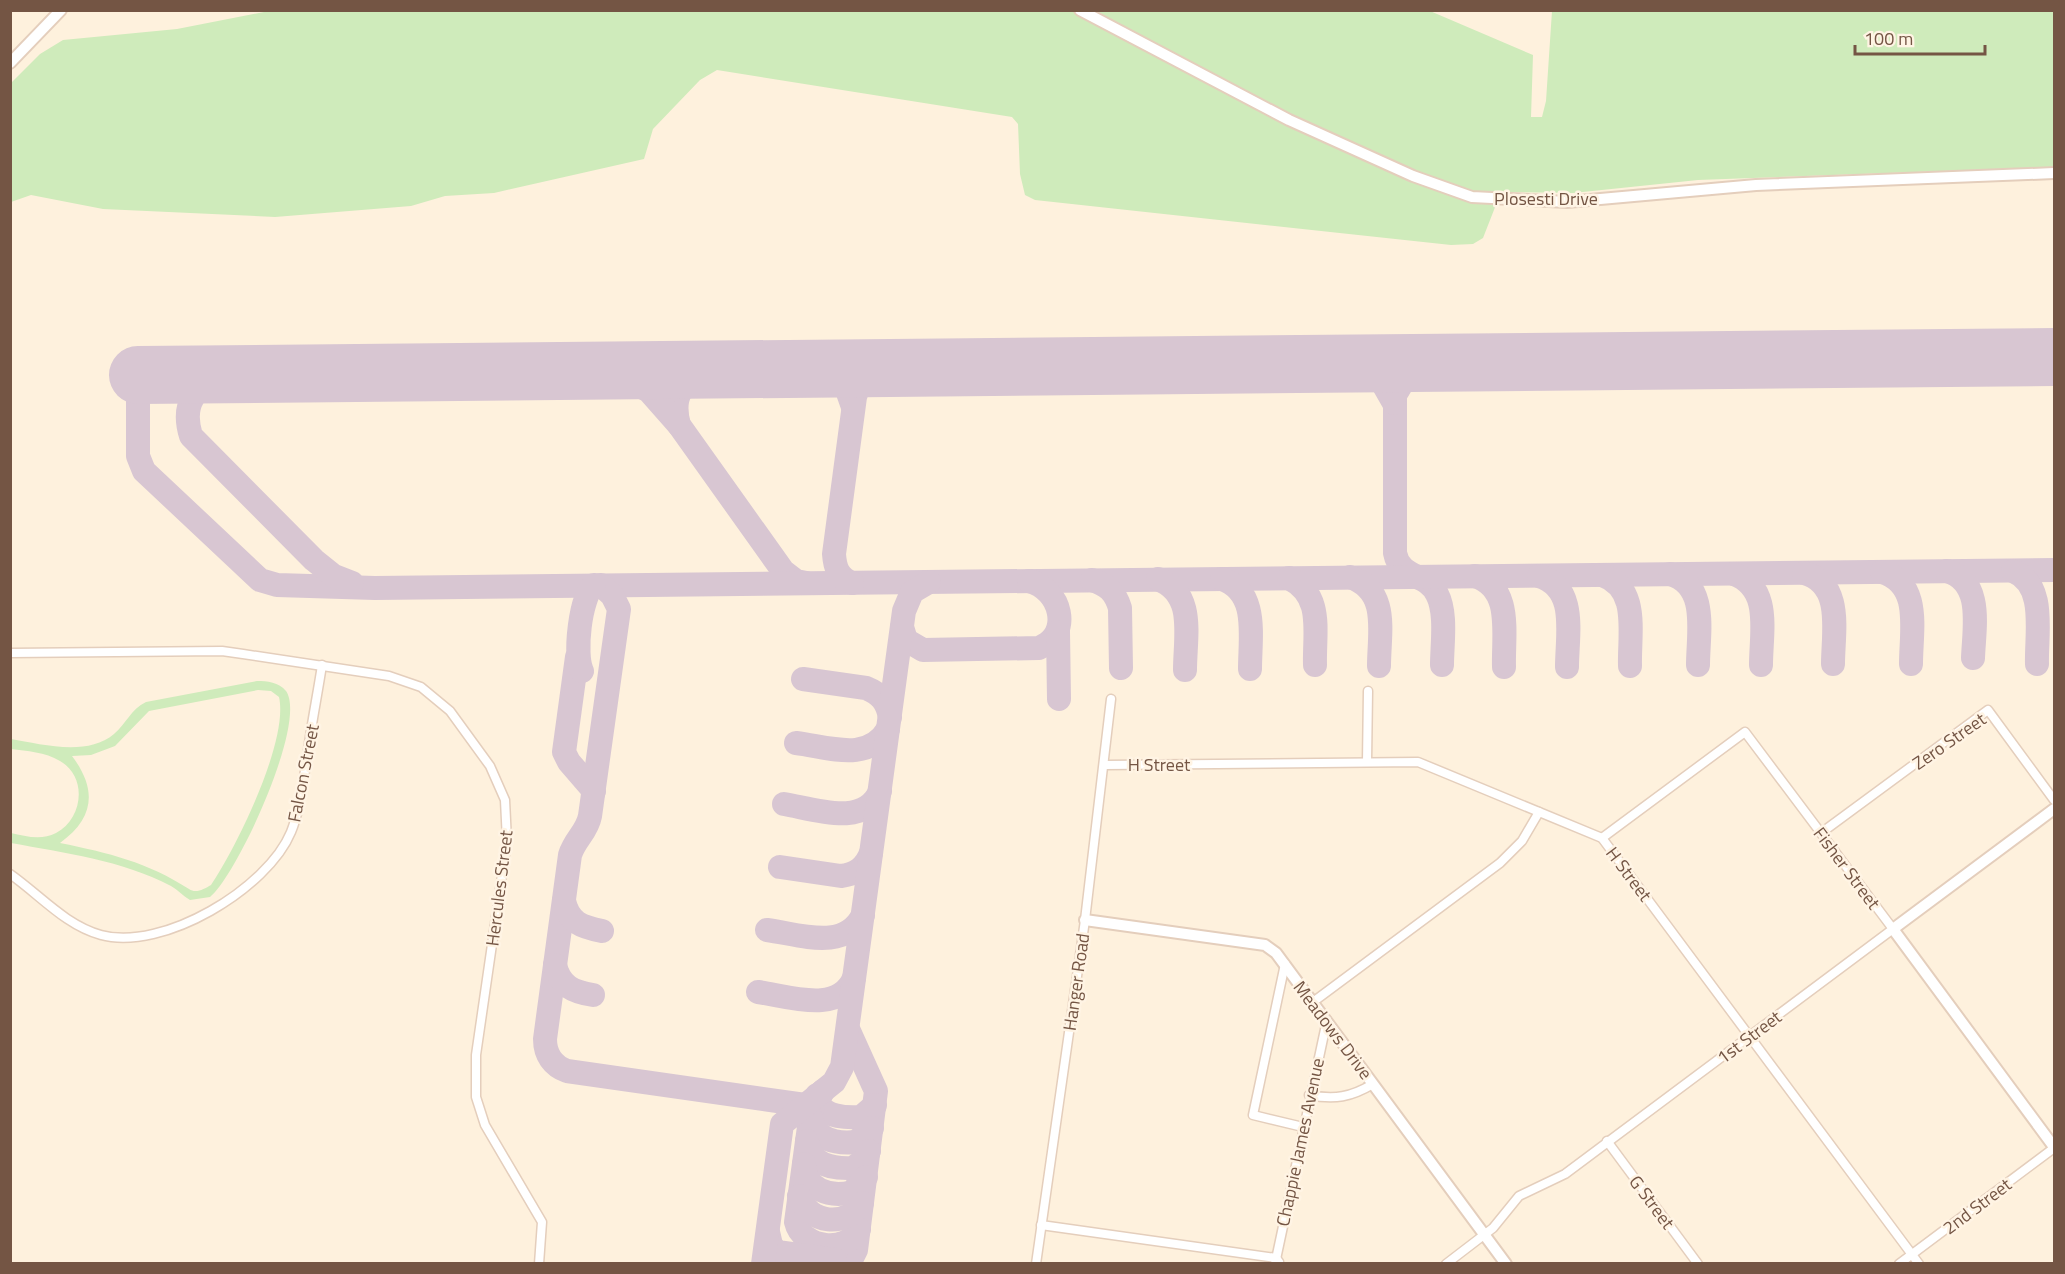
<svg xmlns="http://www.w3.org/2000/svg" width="2065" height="1274" viewBox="0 0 2065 1274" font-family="'Titillium Web',sans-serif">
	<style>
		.green { fill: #cfebbb; fill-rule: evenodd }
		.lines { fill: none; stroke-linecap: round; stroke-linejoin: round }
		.taxiway { stroke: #d8c6d2; stroke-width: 24 }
		.runway { stroke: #d8c6d2; stroke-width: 58 }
		.minor-casing { stroke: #e4cebc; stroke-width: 11 }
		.tertiary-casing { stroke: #e4cebc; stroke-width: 14 }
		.minor { stroke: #fff; stroke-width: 8 }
		.tertiary { stroke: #fff; stroke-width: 10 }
		.labels { text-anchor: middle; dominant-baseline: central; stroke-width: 5; stroke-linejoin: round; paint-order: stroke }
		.street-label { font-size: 18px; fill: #745544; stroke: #fff4e4 }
	</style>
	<rect width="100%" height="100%" fill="#fef1dd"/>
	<!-- green -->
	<g class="green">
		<polygon points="269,11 1430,11 1533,55 1531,117 1542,117 1546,101 1552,11 2054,11 2054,167 1698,180 1573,193 1501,192 1483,238 1473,244 1451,245 1035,200 1025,195 1020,174 1018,124 1012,117 717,70 700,80 653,129 644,159 494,193 445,196 411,206 275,217 103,209 31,195 11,202 11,83 40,54 63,40 177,29"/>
		<path d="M257,681C267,681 279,682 286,691C308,722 237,875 210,897L190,900C183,896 178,890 171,886C121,860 65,853 11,843V833C25,836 41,841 56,833C83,819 88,777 60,761C45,752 27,751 11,749V739C41,744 87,757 114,734C126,724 131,709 146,702ZM258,690L271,691L279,697C289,741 236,848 211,885C204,889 196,894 189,889C147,862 109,853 60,843C95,818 97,789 72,756L91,755L115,746L149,711Z"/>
	</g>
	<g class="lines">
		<!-- taxiway -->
		<g class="taxiway">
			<path d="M1426,363L1407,375L1395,395V553C1400,579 1427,573 1437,594C1447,613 1442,644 1442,665"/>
			<polyline points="1354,364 1382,382 1394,403"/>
			<path d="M712,368C685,382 670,392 679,425L783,571L796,581L806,583"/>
			<polyline points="610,369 649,391 679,425"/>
			<polyline points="821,369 847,390 853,407"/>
			<polyline points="138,375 138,456 144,471 260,580 277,585 375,588 2054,570"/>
			<path d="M225,375C195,385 181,404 191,436L314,560L334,576L352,583"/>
			<path d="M1947,571C1984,582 1974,628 1973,658"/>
			<path d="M2013,571C2047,585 2036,633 2037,664"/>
			<path d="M1882,572C1922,584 1911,630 1911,664"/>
			<path d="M1804,573C1844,584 1833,632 1833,664"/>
			<path d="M1670,574C1709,585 1698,633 1698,665"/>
			<path d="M1734,574C1772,588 1761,632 1761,665"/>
			<path d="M1602,575C1640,588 1629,633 1630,666"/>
			<path d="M1475,576C1513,588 1503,634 1504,667"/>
			<path d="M1539,576C1578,588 1567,634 1567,667"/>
			<path d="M1350,577C1390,591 1379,632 1379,666"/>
			<path d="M1289,578C1324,596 1314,631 1315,665"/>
			<path d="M1158,579C1196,594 1185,636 1185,670"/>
			<path d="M1222,579C1259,592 1250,636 1250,669"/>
			<path d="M1092,580C1108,585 1115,592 1120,608L1121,668"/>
			<path d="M852,583C838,577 835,568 834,554L855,397C860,381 863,373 880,369"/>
			<path d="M601,585L612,595L619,609L590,816C587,832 575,839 570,855L545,1039C545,1055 553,1066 567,1071L805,1105"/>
			<path d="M902,627L906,640L923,650L1039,648C1073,634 1061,589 1029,581"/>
			<polyline points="1058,632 1059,699"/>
			<polyline points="577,657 564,752 569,762 594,791"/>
			<path d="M582,671C574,655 580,597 594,585"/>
			<path d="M803,679L866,688C881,694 887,702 890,717"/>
			<path d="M796,743C829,747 868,763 888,729"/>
			<path d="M784,804C814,809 865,828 880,791"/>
			<path d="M780,867L841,876C856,874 865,868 871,853"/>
			<path d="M564,901C569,923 582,927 602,931"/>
			<path d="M767,930C799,934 845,952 863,915"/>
			<path d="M555,965C560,986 573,992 593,995"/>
			<path d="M758,992C788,996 839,1015 854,978"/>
			<polyline points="848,1029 876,1091 856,1250 849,1264"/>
			<path d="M823,1091L818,1101C823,1117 846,1118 861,1117L875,1105"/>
			<path d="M817,1095L811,1112L796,1222C802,1249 847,1254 859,1229"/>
			<path d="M811,1118C815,1140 836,1144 856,1142L872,1128"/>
			<path d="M807,1141C811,1165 831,1169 853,1168L865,1159L869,1151"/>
			<path d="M804,1164C804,1189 830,1198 852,1192L866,1177"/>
			<path d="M799,1196C810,1224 845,1228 862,1203"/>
			<polyline points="768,1232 771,1245 777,1252 835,1260"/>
			<polyline points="763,1264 782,1124 834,1082 842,1067 904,611 912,592 929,582"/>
		</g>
		<!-- runway -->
		<polyline class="runway" points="138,375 2054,357"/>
		<defs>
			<g id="minor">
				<polyline points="10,653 222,651 243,654 389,676 421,687 450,711 490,766 505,800 507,841 476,1055 476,1097 485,1125 542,1222 539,1264"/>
				<polyline points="1367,762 1368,691"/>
				<polyline points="1105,765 1418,762 1602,838 1919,1264"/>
				<polyline points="1821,833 1988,710 2054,800"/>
				<path d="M10,874C40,895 65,925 101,935C163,952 268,888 291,832C300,810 302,787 306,765C310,731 317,698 322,665"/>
				<polyline points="1285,964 1253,1115 1303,1127"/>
				<polyline points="1313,1002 1500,863 1522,841 1539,812"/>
				<path d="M1309,1095C1335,1100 1351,1097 1373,1084"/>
				<polyline points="1607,1141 1698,1264"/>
				<polyline points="1041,1225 1276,1258 1279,1262"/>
				<polyline points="1036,1264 1085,920 1111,699"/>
				<polyline points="1275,1264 1327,1020"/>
				<polyline points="1446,1264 1493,1228 1519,1196 1565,1174 1893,929 1745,732 1602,838"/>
				<polyline points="1899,1264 2054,1148"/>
			</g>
			<g id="tertiary">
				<polyline points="1080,10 1289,120 1413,176 1472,197 1567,202 1756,185 2054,173"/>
				<polyline points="10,63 61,10"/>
				<polyline points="2054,809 1893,929 2054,1147"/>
				<polyline points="1085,920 1265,945 1276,953 1506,1264"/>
			</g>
		</defs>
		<!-- minor casing -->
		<use href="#minor" class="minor-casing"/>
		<!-- tertiary casing -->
		<use href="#tertiary" class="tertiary-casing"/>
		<!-- minor -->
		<use href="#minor" class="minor"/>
		<!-- tertiary -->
		<use href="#tertiary" class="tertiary"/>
	</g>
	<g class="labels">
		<!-- street labels -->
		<g class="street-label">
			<text x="1546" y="198">Plosesti Drive</text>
			<text transform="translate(1949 741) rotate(-35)">Zero Street</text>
			<text x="1159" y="764">H Street</text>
			<text transform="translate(303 773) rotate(-79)">Falcon Street</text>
			<text transform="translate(1847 868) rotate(53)">Fisher Street</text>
			<text transform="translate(1629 874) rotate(53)">H Street</text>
			<text transform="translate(499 888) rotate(-83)">Hercules Street</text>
			<text transform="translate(1076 982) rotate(-82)">Hanger Road</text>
			<text transform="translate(1333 1030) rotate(53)">Meadows Drive</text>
			<text transform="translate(1749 1037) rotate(-37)">1st Street</text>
			<text transform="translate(1300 1142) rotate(-78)">Chappie James Avenue</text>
			<text transform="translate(1652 1202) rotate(53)">G Street</text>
			<text transform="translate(1977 1206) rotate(-37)">2nd Street</text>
		</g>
	</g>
	<!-- border -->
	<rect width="2065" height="1274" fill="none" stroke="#745544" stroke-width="24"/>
	<!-- scale -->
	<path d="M1855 45v9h130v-9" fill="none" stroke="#745544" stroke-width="3"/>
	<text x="1864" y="45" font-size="18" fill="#745544" stroke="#fff4e4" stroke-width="4.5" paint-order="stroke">100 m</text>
</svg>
